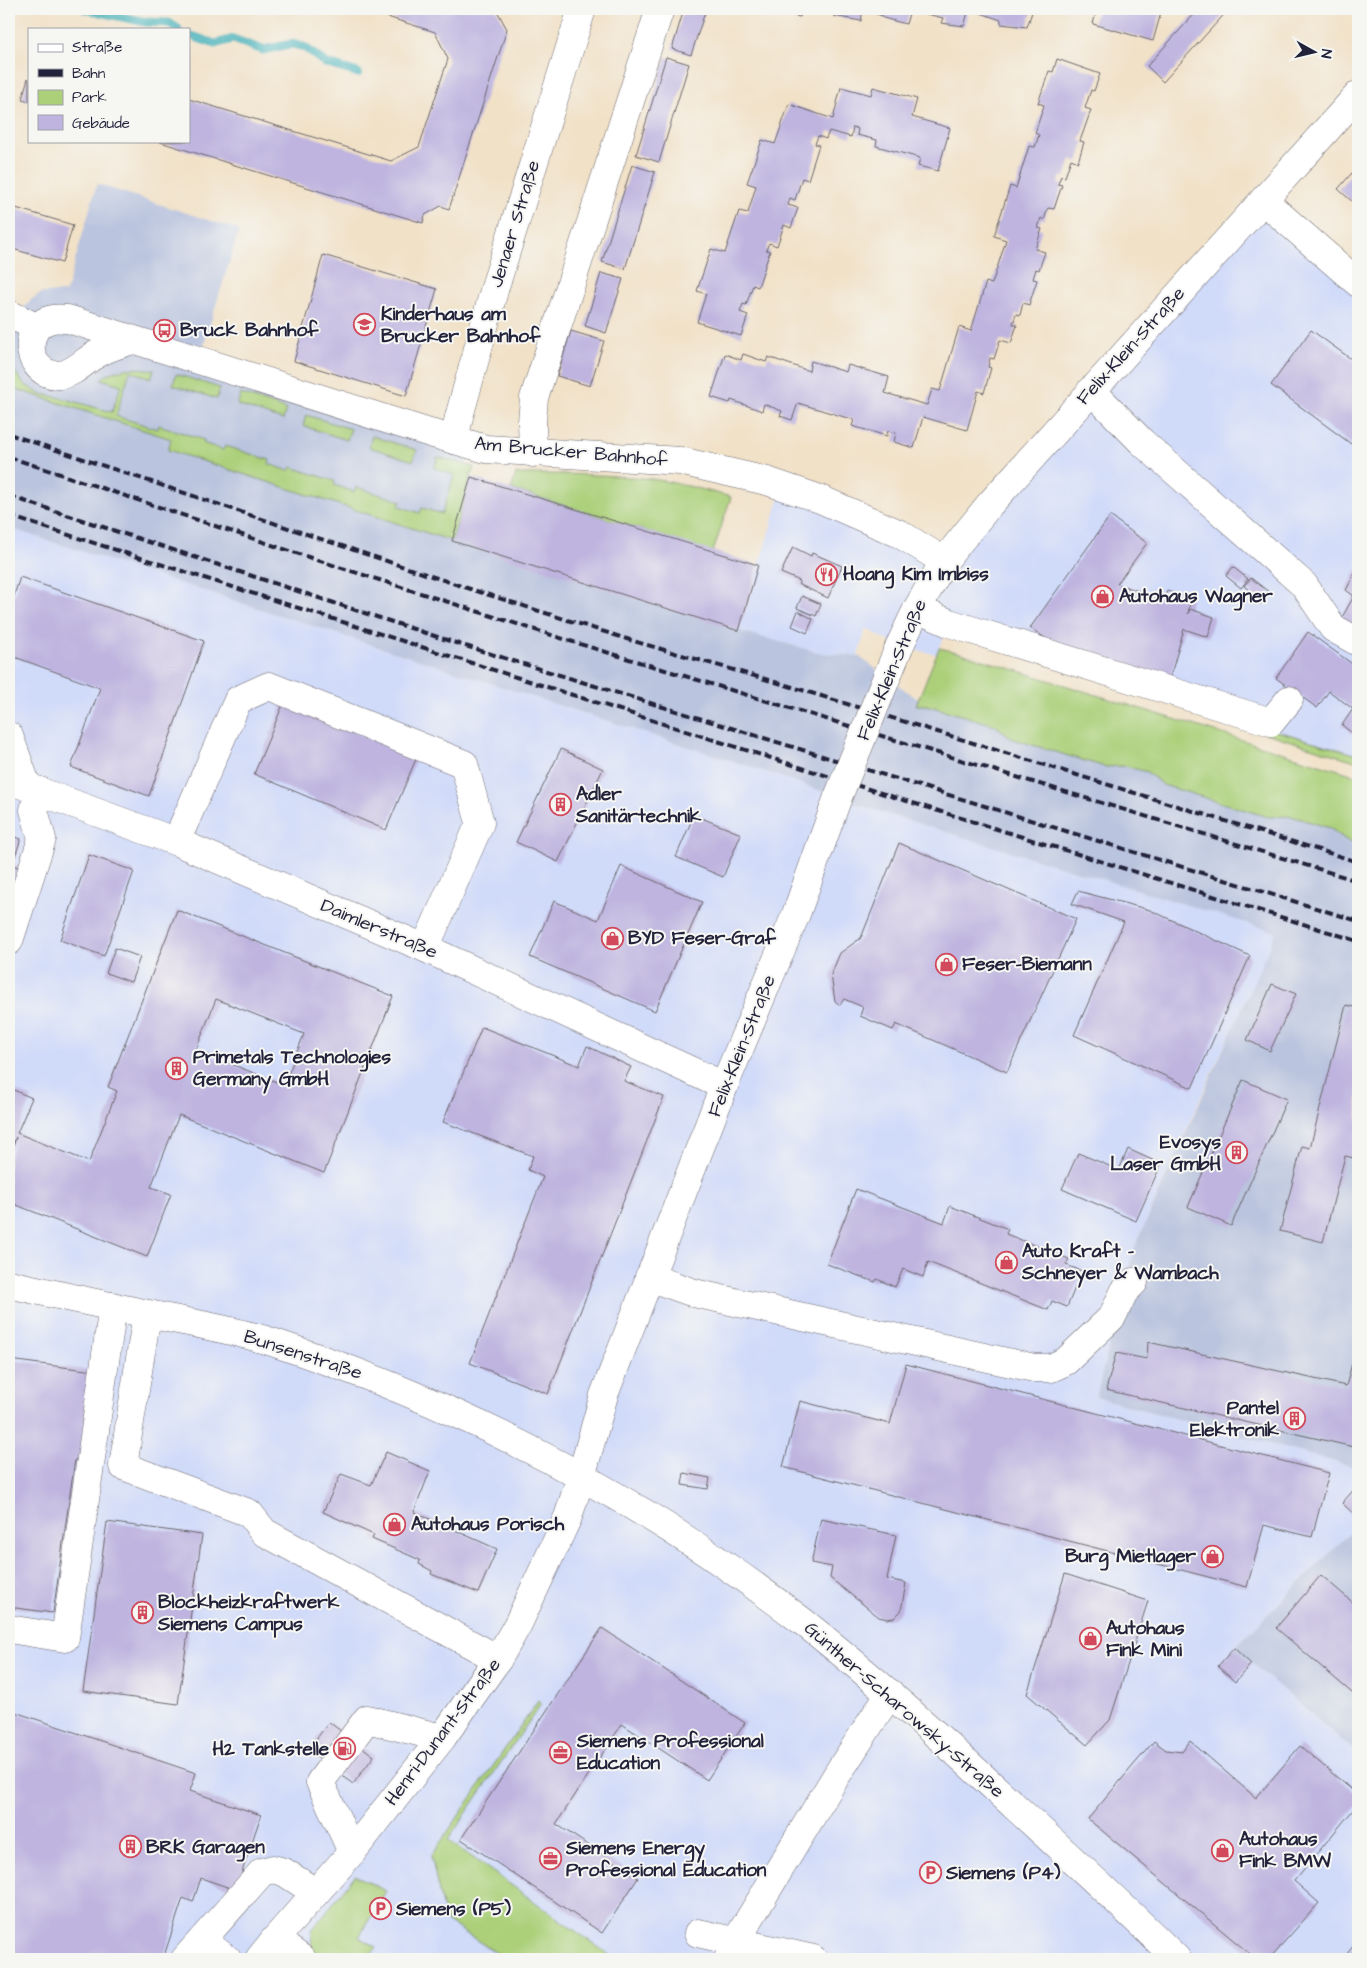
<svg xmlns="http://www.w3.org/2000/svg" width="1367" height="1968" viewBox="0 0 1367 1968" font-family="'Architects Daughter',sans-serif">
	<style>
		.built { fill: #d0daf9 }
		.industrial { fill: #bac4de }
		.green { fill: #acd07a; stroke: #67795a }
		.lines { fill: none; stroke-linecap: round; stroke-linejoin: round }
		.stream { stroke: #3cadb6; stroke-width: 9 }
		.building { fill: #beb4df; fill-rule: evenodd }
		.minor-casing { stroke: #6a656c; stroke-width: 29 }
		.minor { stroke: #fff; stroke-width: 28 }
		.rail { stroke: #22223b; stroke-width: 4; stroke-dasharray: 8 4; stroke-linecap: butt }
		.minor-bridge-casing { stroke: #6a656c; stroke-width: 29; stroke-linecap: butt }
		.minor-bridge { stroke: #fff; stroke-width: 28 }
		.labels { text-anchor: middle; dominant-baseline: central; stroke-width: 4; stroke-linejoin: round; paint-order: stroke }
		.street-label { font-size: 19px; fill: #22223b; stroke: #f6f6f2 }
		.poi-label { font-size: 19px; font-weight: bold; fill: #22223b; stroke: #f6f6f2; text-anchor: start }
	</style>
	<rect width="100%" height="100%" fill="#f6f6f2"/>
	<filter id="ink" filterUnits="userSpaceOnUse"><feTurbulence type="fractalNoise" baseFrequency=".02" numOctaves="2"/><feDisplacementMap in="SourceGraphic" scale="10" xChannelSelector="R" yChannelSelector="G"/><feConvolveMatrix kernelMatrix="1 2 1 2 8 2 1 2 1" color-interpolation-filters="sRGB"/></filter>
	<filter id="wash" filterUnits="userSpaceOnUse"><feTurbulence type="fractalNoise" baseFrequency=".0096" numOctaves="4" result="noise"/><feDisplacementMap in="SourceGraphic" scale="20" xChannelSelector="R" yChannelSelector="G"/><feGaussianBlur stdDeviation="1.12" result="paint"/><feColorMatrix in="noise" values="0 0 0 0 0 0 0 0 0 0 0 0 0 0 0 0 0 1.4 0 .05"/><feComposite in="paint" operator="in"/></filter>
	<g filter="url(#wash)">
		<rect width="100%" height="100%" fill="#f1e1c7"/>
		<!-- built -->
		<g class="built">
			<polygon points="1264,200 1358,284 1358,755 947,631 936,654 899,647 866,628 858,656 821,653 739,631 783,487 945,564"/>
			<polygon points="9,528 779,776 874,810 1277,932 1197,1106 1134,1249 1096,1397 1358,1468 1358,1525 1234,1648 1358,1754 1358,1959 9,1959"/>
		</g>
		<!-- industrial -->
		<g class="industrial">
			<polygon points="97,184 239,230 201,354 473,443 442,538 739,631 821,653 858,656 926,705 995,725 1013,739 1105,767 1125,766 1147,772 1163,785 1268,817 1291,816 1330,828 1346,840 1358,844 1358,1468 1096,1397 1134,1249 1276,932 874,810 779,776 9,528 9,327 22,309 32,299 42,293 66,292"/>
			<polygon points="1358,1525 1358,1754 1234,1648"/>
		</g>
		<!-- green -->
		<g class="green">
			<path d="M9,368L13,369L24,384L40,394L62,398L112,412L121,385L101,379C116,367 135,367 154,370L151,378L130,371L116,416L157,429L159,425L204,440L203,443L223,450L225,446L270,460L269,464L289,471L291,467L335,481L334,485L354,492L356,487L401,501L399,506L420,513L422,508L442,514L454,475L434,468L438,457L474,467L452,541L168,450L171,439L9,387Z"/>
			<polygon points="176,374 220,388 217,399 173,385"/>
			<polygon points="241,394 286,409 283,420 237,405"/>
			<polygon points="306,415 351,429 347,440 303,426"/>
			<polygon points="372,436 417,450 413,461 369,447"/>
			<path d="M516,474C561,474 607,474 652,479C679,483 705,490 731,497L713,552L511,489Z"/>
			<polygon points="939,648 961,653 1358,776 1358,844 1346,840 1330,828 1291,816 1268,817 1163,785 1147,772 1125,766 1105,767 1013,739 995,725 926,705 916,705"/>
			<polygon points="1241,720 1358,755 1358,762 1240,725"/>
			<polygon points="538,1701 541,1704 448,1840 615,1959 506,1959 445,1920 431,1856"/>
			<polygon points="355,1875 386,1891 359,1937 377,1947 368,1959 318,1959 315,1957 311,1947 312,1930"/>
		</g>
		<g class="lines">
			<!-- stream -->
			<g class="stream">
				<polyline points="85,9 146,22 169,23 178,29"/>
				<polyline points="189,35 215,44 233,39 263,50 292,44 304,47 325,63 358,73"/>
			</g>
		</g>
		<g id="blocks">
			<!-- building -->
			<g class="building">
				<polygon points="362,9 496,9 507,29 449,209 441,206 425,215 423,223 160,142 189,141 189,99 391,161 419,147 448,59 435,32"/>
				<polygon points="684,9 706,9 691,55 672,49"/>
				<polygon points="775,9 803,9 800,17 775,12"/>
				<polygon points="823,9 1033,9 1027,27 1001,24 1001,20 969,9 964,26 941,23 943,18 910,10 906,24 883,18 883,16 863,10 861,21 833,16 835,13"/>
				<polygon points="1097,9 1162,9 1153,41 1093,24"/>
				<polygon points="1199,9 1229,9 1163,82 1147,66"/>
				<polygon points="666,57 689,64 659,162 636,155"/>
				<polygon points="1057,59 1100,74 1094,91 1091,90 1085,108 1091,110 1080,141 1084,142 1078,162 1071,159 1065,177 1061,176 1058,184 1062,185 1054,209 1048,208 1044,220 1041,218 1038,228 1042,229 1035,249 1045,252 1039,270 1036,269 1033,279 1037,280 1029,305 1023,303 1020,315 1016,314 1013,324 1017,325 1011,343 1000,340 994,359 990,358 988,367 991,368 984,393 978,391 967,430 923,417 914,448 894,442 896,433 888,431 887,436 852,426 854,420 798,403 792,420 780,416 782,411 764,404 762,411 731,400 730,403 711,397 725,354 741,360 743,354 766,362 768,357 809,371 811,361 846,372 848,365 889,377 885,393 927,405 932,389 940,391 959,327 971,331 986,282 992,284 1006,240 994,236 1010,186 1016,188 1029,146 1035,147 1039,135 1035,133 1044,105 1038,103 1049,71 1053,72"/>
				<polygon points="28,78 29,79 29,101 22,99"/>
				<polygon points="841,87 871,95 873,87 917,99 912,117 950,128 938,171 918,166 920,158 876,146 877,140 857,135 858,129 853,127 851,137 829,131 826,139 818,136 815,144 819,145 808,180 802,178 795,200 790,198 788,205 798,208 791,228 784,225 777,246 769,243 766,250 770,251 758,287 753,285 746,305 743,304 740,312 748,315 741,336 697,322 706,294 697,291 711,249 725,253 739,211 748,213 756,186 747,183 762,140 775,144 789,104 833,119"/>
				<polygon points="632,165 655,172 625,269 602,262"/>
				<polygon points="1358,166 1358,200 1355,204 1338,189"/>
				<polygon points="9,206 73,225 62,263 9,248"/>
				<polygon points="323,255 437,289 406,396 294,361"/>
				<polygon points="601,273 623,279 606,333 585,326"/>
				<polygon points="1311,330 1358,364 1358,449 1271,385"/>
				<polygon points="571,331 604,341 590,386 557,376"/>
				<polygon points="471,477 758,565 739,631 452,541"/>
				<polygon points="1110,516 1147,543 1117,584 1164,599 1167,591 1191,598 1188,614 1190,609 1214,617 1208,637 1184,629 1169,681 1064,650 1030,628"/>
				<polygon points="793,547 811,556 812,553 842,566 828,598 798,584 800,581 781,573"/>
				<polygon points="1233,567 1248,579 1241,588 1226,576"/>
				<polygon points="1358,568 1358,629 1341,619 1354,596 1346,590"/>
				<polygon points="20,577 204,641 149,796 71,767 100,688 9,655 9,611"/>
				<polygon points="1251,578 1270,593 1261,604 1251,596 1253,593 1244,586"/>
				<polygon points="802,596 821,604 816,616 797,608"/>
				<polygon points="798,611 813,619 807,633 792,626"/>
				<polygon points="1308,632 1358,668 1358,738 1342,725 1353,709 1329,691 1317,708 1276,678"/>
				<polygon points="284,702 416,759 386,830 254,774"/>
				<polygon points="561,749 603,769 558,862 516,842"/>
				<polygon points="694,815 741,834 723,877 676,857"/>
				<polygon points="9,835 21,839 12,865 26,869 9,922"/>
				<polygon points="899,843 1076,919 1007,1072 896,1024 893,1030 860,1016 863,1007 844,999 840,1005 835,1001 831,975 840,953 861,938"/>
				<polygon points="89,855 134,871 104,956 60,940"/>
				<polygon points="621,866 702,902 655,1011 530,957 554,901 598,920"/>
				<polygon points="1078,891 1150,910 1250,956 1192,1088 1074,1035 1124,922 1072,904"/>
				<path d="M177,910L393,996L324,1173L179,1115L151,1187L171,1194L147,1257L9,1202V1160L16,1137L9,1153V1088L32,1098L17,1133L89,1162L117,1091L108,1087ZM216,999L304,1034L284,1085L196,1050Z"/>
				<polygon points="115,948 140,957 131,982 106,973"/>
				<polygon points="1272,984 1296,994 1270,1051 1247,1040"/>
				<polygon points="1346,1005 1358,1008 1358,1159 1345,1156 1323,1242 1280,1231 1302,1146 1310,1148"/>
				<polygon points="482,1027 579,1066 587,1046 631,1067 624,1081 664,1097 548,1394 470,1363 543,1177 528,1170 533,1156 443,1122"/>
				<polygon points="1243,1080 1287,1099 1231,1226 1188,1207"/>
				<polygon points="1128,1149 1161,1164 1136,1221 1062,1189 1078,1153 1119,1170"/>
				<polygon points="856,1189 944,1223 950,1206 1008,1229 1006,1234 1069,1259 1066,1265 1082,1271 1067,1307 1052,1301 1048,1310 928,1262 923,1277 903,1269 895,1287 877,1279 875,1282 827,1264"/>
				<polygon points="1358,1341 1358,1448 1106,1390 1116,1353 1147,1359 1148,1342 1346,1386"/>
				<polygon points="9,1360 94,1371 81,1461 75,1459 53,1613 9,1607"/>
				<polygon points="906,1364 1329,1473 1312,1537 1264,1525 1247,1587 783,1467 800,1401 890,1424"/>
				<polygon points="386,1452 430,1471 414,1512 497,1549 478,1593 431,1574 432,1571 419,1564 420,1560 372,1539 374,1535 323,1512 341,1474 371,1485"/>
				<polygon points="684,1473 710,1478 708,1489 682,1485"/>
				<polygon points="1358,1485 1358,1518 1342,1503"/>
				<polygon points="821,1519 896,1535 887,1579 906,1583 901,1611 894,1618 887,1619 879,1617 830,1578 832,1567 811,1563"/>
				<polygon points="107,1522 202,1535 178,1704 83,1691"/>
				<polygon points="1065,1574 1148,1601 1110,1720 1087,1745 1027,1694"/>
				<polygon points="1321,1575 1358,1607 1358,1698 1276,1628"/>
				<polygon points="602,1628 745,1723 707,1780 622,1724 556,1824 638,1878 602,1933 461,1839"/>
				<polygon points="1234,1648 1251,1664 1235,1682 1218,1666"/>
				<polygon points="9,1710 196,1773 190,1791 261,1815 236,1890 201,1878 193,1902 183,1898 163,1959 9,1959"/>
				<polygon points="329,1722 374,1756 353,1784 308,1750"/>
				<polygon points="1154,1741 1166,1750 1182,1752 1190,1741 1256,1798 1300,1746 1358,1795 1358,1804 1294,1881 1319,1903 1269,1959 1256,1959 1088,1819"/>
				<polygon points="1358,1940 1358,1959 1352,1959 1346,1955"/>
			</g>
		</g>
	</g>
	<g filter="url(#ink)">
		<use href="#blocks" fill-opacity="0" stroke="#6a656c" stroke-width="1"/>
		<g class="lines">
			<defs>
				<g id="minor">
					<polyline points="1264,201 1358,283"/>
					<polyline points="9,314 36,327"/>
					<path d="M133,340C120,344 108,347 97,354C84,361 75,373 60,375C26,377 19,325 53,319C58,318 63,319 68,319L430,433L486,449L680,461L767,481L820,499L900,534L944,561"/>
					<polyline points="1091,390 1142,442 1304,585 1333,628 1358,642"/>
					<polyline points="454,440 459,417 495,287 582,9"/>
					<polyline points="533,453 532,422 534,398 660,9"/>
					<polyline points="917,609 949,623 1271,722 1289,700"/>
					<polyline points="899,647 917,609 944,561 990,504 1358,95"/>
					<polyline points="9,736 27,786"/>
					<polyline points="9,780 177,842 425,948 724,1086"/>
					<polyline points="183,826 238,700 269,686 464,764 480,823 425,948"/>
					<polyline points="9,941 42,839 34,810 40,791"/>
					<polyline points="649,1277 694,1293 1034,1368 1051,1368 1066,1361 1112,1317 1124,1292 1134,1282"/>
					<path d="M9,1284C58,1295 108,1306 158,1316C196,1324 235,1330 272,1342C463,1405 643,1499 802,1621C866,1671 926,1725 985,1779C1050,1839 1115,1898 1177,1959"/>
					<polyline points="147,1314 123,1466 249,1513 264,1532 498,1659"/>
					<polyline points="9,1629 65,1638 113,1306"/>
					<polyline points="352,1852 320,1782 367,1719 442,1738"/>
					<polyline points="698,1933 813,1959"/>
					<polyline points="275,1939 302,1959"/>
					<polyline points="202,1940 227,1959"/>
					<polyline points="185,1959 262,1872 273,1869 284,1872 315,1892"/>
					<polyline points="259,1959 275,1939 352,1852 442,1738 498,1659 518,1624 568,1517 581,1477 604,1395 724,1086 796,914 838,797"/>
					<polyline points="728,1959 736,1941 838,1773 890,1693"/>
				</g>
			</defs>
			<!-- minor casing -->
			<use href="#minor" class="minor-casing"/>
			<!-- minor -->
			<use href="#minor" class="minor"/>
			<!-- rail -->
			<g class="rail">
				<polyline points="9,434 461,586 630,640 789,686 1358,862"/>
				<polyline points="9,457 317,560 570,641 1358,881"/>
				<polyline points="9,496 462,645 1358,921"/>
				<polyline points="9,516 900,799 1358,941"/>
			</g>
			<defs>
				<polyline id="minor-bridge" points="838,797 899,647"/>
			</defs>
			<!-- minor-bridge casing -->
			<use href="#minor-bridge" class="minor-bridge-casing"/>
			<!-- minor-bridge -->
			<use href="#minor-bridge" class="minor-bridge"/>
		</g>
	</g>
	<!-- icons -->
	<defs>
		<symbol id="school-ring" viewBox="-11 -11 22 22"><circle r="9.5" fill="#f6f6f2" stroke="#d1495b" stroke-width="1.5"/><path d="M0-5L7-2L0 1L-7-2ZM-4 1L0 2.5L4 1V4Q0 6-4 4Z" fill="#d1495b"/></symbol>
		<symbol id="bus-ring" viewBox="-11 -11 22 22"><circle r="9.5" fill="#f6f6f2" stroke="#d1495b" stroke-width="1.5"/><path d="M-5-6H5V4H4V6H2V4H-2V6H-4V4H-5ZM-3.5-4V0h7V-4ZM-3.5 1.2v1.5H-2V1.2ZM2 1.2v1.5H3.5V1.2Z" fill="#d1495b"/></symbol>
		<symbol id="restaurant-ring" viewBox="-11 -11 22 22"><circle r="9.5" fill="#f6f6f2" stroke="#d1495b" stroke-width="1.5"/><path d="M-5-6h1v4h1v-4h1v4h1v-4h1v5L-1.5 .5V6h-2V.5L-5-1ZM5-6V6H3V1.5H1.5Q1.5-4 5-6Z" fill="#d1495b"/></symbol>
		<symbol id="shop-ring" viewBox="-11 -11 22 22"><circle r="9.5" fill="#f6f6f2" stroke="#d1495b" stroke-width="1.5"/><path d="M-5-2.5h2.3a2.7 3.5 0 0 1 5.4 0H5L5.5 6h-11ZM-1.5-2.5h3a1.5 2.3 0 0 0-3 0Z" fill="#d1495b"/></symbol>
		<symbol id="building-ring" viewBox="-11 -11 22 22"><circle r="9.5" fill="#f6f6f2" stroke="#d1495b" stroke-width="1.5"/><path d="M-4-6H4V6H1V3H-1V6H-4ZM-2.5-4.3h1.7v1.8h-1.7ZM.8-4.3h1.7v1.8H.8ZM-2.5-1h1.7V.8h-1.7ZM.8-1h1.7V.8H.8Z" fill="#d1495b"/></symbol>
		<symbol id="fuel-ring" viewBox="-11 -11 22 22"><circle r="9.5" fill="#f6f6f2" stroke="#d1495b" stroke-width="1.5"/><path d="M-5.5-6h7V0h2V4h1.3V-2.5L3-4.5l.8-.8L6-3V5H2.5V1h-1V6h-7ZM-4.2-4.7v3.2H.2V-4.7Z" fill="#d1495b"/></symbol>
		<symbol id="office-ring" viewBox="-11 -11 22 22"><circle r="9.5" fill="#f6f6f2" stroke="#d1495b" stroke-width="1.5"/><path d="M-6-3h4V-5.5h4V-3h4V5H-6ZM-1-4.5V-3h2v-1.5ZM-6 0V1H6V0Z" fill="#d1495b"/></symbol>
		<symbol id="parking-ring" viewBox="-11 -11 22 22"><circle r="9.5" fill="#f6f6f2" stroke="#d1495b" stroke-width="1.5"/><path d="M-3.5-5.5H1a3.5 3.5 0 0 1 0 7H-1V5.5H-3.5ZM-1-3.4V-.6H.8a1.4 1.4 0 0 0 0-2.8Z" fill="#d1495b"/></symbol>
	</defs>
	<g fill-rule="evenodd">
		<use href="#school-ring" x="352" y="312" width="25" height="25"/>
		<use href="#bus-ring" x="152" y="318" width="25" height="25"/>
		<use href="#restaurant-ring" x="814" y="562" width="25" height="25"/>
		<use href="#shop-ring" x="1090" y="584" width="25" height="25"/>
		<use href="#building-ring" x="548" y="792" width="25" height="25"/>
		<use href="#shop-ring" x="600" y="926" width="25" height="25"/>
		<use href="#shop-ring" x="934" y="952" width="25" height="25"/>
		<use href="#building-ring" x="164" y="1056" width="25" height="25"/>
		<use href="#building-ring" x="1224" y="1140" width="25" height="25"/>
		<use href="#shop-ring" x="994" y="1250" width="25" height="25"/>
		<use href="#building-ring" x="1282" y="1406" width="25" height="25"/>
		<use href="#shop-ring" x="382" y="1512" width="25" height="25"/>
		<use href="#shop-ring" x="1200" y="1544" width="25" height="25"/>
		<use href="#building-ring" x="130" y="1600" width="25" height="25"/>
		<use href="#shop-ring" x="1078" y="1626" width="25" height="25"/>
		<use href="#fuel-ring" x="332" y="1736" width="25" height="25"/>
		<use href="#office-ring" x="548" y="1740" width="25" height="25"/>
		<use href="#building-ring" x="118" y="1834" width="25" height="25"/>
		<use href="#shop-ring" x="1210" y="1838" width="25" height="25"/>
		<use href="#office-ring" x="538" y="1846" width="25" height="25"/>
		<use href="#parking-ring" x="918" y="1860" width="25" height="25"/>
		<use href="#parking-ring" x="368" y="1896" width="25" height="25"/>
	</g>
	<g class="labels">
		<!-- street labels -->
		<g class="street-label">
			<text transform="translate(515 224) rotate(-73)">Jenaer Straße</text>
			<text transform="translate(1131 346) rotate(-48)">Felix-Klein-Straße</text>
			<text transform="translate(571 452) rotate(5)">Am Brucker Bahnhof</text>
			<text transform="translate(892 670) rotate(-67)">Felix-Klein-Straße</text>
			<text transform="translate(379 929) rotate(23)">Daimlerstraße</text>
			<text transform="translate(742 1046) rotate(-68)">Felix-Klein-Straße</text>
			<text transform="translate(303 1355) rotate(18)">Bunsenstraße</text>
			<text transform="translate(904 1710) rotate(41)">Günther-Scharowsky-Straße</text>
			<text transform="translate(443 1732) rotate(-53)">Henri-Dunant-Straße</text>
		</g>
		<!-- poi labels -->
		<g class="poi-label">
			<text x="381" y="314">Kinderhaus am<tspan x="381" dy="22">Brucker Bahnhof</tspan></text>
			<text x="180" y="330">Bruck Bahnhof</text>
			<text x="843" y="574">Hoang Kim Imbiss</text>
			<text x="1119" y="596">Autohaus Wagner</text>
			<text x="576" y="794">Adler<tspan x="576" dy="22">Sanitärtechnik</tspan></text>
			<text x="628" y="938">BYD Feser-Graf</text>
			<text x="962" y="964">Feser-Biemann</text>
			<text x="193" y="1057">Primetals Technologies<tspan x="193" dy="22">Germany GmbH</tspan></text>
			<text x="1221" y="1142" text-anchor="end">Evosys<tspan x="1221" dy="22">Laser GmbH</tspan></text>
			<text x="1022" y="1251">Auto Kraft -<tspan x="1022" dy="22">Schneyer &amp; Wambach</tspan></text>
			<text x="1279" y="1408" text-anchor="end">Pantel<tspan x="1279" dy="22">Elektronik</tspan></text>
			<text x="411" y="1524">Autohaus Porisch</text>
			<text x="1196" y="1556" text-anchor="end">Burg Mietlager</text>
			<text x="158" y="1602">Blockheizkraftwerk<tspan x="158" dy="22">Siemens Campus</tspan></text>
			<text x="1106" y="1628">Autohaus<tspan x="1106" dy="22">Fink Mini</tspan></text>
			<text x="577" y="1741">Siemens Professional<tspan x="577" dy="22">Education</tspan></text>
			<text x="329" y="1749" text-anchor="end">H2 Tankstelle</text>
			<text x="1239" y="1839">Autohaus<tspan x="1239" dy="22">Fink BMW</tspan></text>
			<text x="146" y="1847">BRK Garagen</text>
			<text x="566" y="1848">Siemens Energy<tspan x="566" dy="22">Professional Education</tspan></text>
			<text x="946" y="1873">Siemens (P4)</text>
			<text x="396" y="1909">Siemens (P5)</text>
		</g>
	</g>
	<!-- margin -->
	<rect width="1367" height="1968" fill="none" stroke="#f6f6f2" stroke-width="30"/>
	<!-- legend -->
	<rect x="28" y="28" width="162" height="115" fill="#f6f6f2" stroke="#a1a1a9"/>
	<rect x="38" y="44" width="25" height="8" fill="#ffffff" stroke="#a1a1a9"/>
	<text x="72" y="52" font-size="15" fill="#22223b">Straße</text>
	<rect x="38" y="69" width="25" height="8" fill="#22223b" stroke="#a1a1a9"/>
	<text x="72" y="78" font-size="15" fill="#22223b">Bahn</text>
	<rect x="38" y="90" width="25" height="15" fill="#acd07a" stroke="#a1a1a9"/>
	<text x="72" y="102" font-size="15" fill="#22223b">Park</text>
	<rect x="38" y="115" width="25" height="15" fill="#beb4df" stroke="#a1a1a9"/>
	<text x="72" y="128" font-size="15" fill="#22223b">Gebäude</text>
	<!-- north arrow -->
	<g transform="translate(1314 52) rotate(98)" stroke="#f6f6f2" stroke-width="4" paint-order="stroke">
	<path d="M0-4L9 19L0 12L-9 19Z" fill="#22223b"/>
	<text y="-8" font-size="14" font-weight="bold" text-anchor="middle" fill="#22223b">N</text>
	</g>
</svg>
